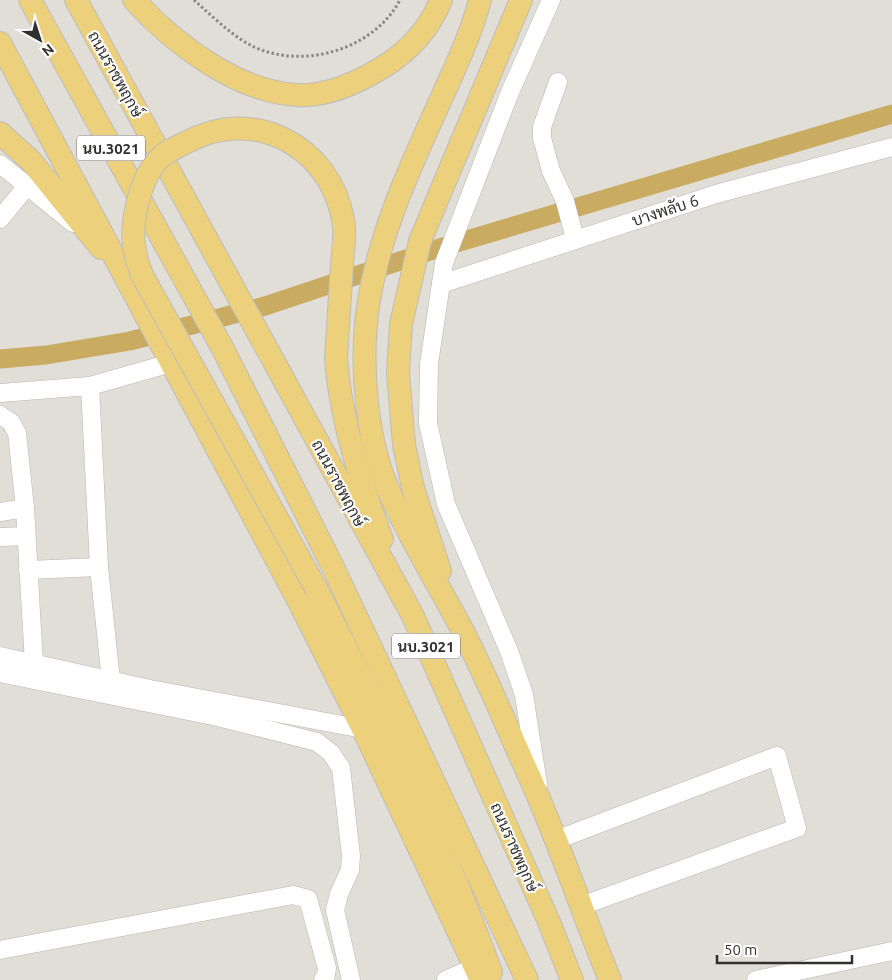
<svg xmlns="http://www.w3.org/2000/svg" width="892" height="980" viewBox="0 0 892 980" font-family="Ubuntu,Sarabun,sans-serif">
	<style>
		.lines { fill: none; stroke-linecap: round; stroke-linejoin: round }
		.canal { stroke: #c9ab61; stroke-width: 19 }
		.minor-casing { stroke: #b8b6b0; stroke-width: 19 }
		.major-casing { stroke: #bdbdbc; stroke-width: 24 }
		.path { stroke: #8b8985; stroke-width: 3; stroke-dasharray: 2.5 2.5; stroke-linecap: butt }
		.minor { stroke: #fff; stroke-width: 18 }
		.major { stroke: #edd07c; stroke-width: 22 }
		.major-bridge-casing { stroke: #bdbdbc; stroke-width: 24; stroke-linecap: butt }
		.major-bridge { stroke: #edd07c; stroke-width: 22 }
		.labels { text-anchor: middle; dominant-baseline: central; stroke-width: 4; stroke-linejoin: round; paint-order: stroke }
		.shield { fill: #fff; stroke: #6f6e6d; stroke-width: 1 }
		.shield-label { font-size: 15px; font-weight: bold; fill: #31302e }
		.street-label { font-size: 16px; fill: #31302e; stroke: #fff }
	</style>
	<rect width="100%" height="100%" fill="#e1ded8"/>
	<g class="lines">
		<!-- canal -->
		<polyline class="canal" points="0,359 46,355 130,341 265,306 436,249 892,114"/>
		<defs>
			<g id="minor">
				<polyline points="558,82 542,127 542,138 551,171 565,201 575,239"/>
				<polyline points="0,164 73,223"/>
				<polyline points="0,219 27,186"/>
				<polyline points="441,284 716,194 892,147"/>
				<polyline points="90,386 99,567 111,681"/>
				<polyline points="0,393 90,386 171,363"/>
				<polyline points="0,415 11,422 17,433 25,508 34,664"/>
				<polyline points="0,512 25,508"/>
				<polyline points="0,537 26,536"/>
				<polyline points="28,570 99,567"/>
				<polyline points="0,656 150,689 363,729"/>
				<polyline points="0,673 218,717 317,742 331,753 341,768 351,856 350,870 339,894 335,910 351,980"/>
				<polyline points="538,784 524,695 509,651 446,504 428,423 429,364 444,263 510,92 551,0"/>
				<polyline points="556,840 777,756 797,828 581,906"/>
				<polyline points="0,950 293,895 308,899 327,968 326,975 323,980"/>
				<polyline points="446,980 475,967"/>
				<polyline points="756,980 892,951"/>
			</g>
			<g id="major">
				<polyline points="30,0 223,349 333,567 527,980"/>
				<polyline points="76,0 413,616 549,922 572,980"/>
				<path d="M134,0C173,43 237,92 297,95C326,97 359,82 383,67C409,51 429,30 441,0"/>
				<path d="M480,0C472,31 459,59 446,88C414,159 379,230 368,307C360,363 366,438 388,489C406,532 430,570 452,611C480,661 502,716 526,769C558,838 581,910 610,980"/>
				<polyline points="0,43 297,598 363,729 481,980"/>
				<polyline points="0,133 31,161 101,248"/>
				<path d="M336,359C341,421 360,482 382,539"/>
				<polyline points="440,571 413,488 404,445 398,372 401,324 420,241 521,0"/>
				<path d="M317,590C379,714 444,841 491,972"/>
			</g>
		</defs>
		<!-- minor casing -->
		<use href="#minor" class="minor-casing"/>
		<!-- major casing -->
		<use href="#major" class="major-casing"/>
		<!-- path -->
		<path class="path" d="M194,0C212,16 232,36 254,47C305,70 374,49 400,0"/>
		<!-- minor -->
		<use href="#minor" class="minor"/>
		<!-- major -->
		<use href="#major" class="major"/>
		<defs>
			<path id="major-bridge" d="M317,590L142,275C132,250 131,230 137,205C141,188 149,167 163,155C170,150 179,146 187,142C253,106 329,145 343,219C346,233 343,250 342,264C340,296 338,328 336,359"/>
		</defs>
		<!-- major-bridge casing -->
		<use href="#major-bridge" class="major-bridge-casing"/>
		<!-- major-bridge -->
		<use href="#major-bridge" class="major-bridge"/>
	</g>
	<g class="labels">
		<!-- shield labels -->
		<g class="shield">
			<rect x="77" y="135.5" width="68" height="25" rx="4"/>
			<rect x="392" y="633.5" width="68" height="25" rx="4"/>
		</g>
		<g class="shield-label">
			<text x="111" y="148">นบ.3021</text>
			<text x="426" y="646">นบ.3021</text>
		</g>
		<!-- street labels -->
		<g class="street-label">
			<text transform="translate(116 74) rotate(61)">ถนนราชพฤกษ์</text>
			<text transform="translate(665 210) rotate(-18)">บางพลับ 6</text>
			<text transform="translate(339 483) rotate(62)">ถนนราชพฤกษ์</text>
			<text transform="translate(515 847) rotate(66)">ถนนราชพฤกษ์</text>
		</g>
	</g>
	<!-- north arrow -->
	<g transform="translate(40 40) rotate(141)" stroke="#ffffff" stroke-width="4" paint-order="stroke">
	<path d="M0-4L9 19L0 12L-9 19Z" fill="#31302e"/>
	<text y="-8" font-size="14" font-weight="bold" text-anchor="middle" fill="#31302e">N</text>
	</g>
	<!-- scale -->
	<path d="M717 955v8h135v-8" fill="none" stroke="#31302e" stroke-width="2.5"/>
	<text x="724" y="955" font-size="15" fill="#31302e" stroke="#ffffff" stroke-width="4" paint-order="stroke">50 m</text>
</svg>
